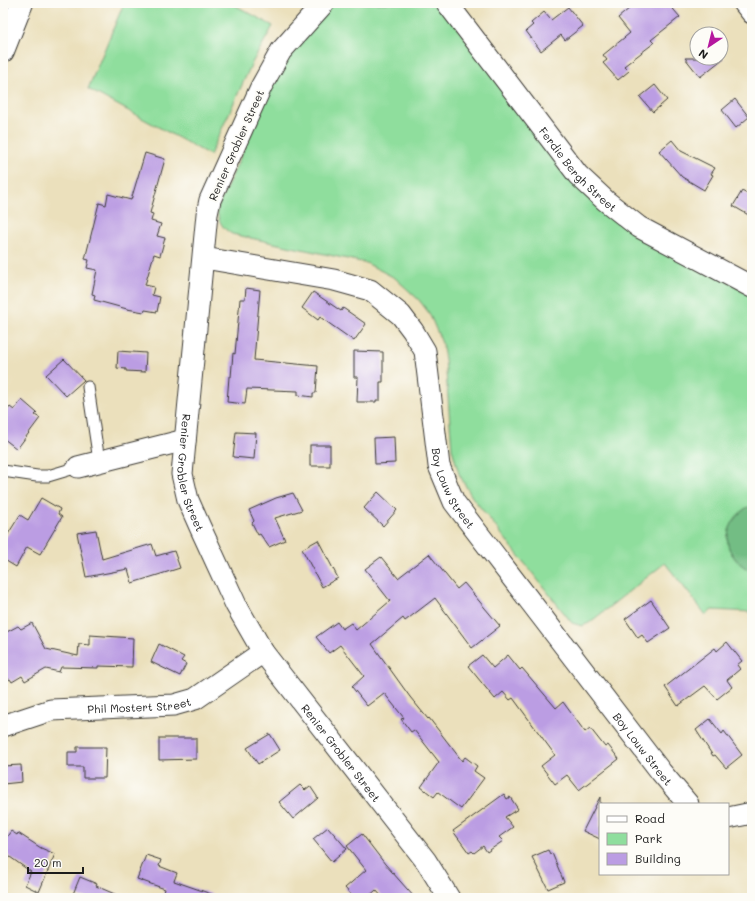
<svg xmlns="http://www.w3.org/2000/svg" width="755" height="901" viewBox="0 0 755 901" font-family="Mali,sans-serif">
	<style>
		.green { fill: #8fde9d; stroke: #567d5c }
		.forest { fill: #73bd84; stroke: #486c50 }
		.building { fill: #bb9de3 }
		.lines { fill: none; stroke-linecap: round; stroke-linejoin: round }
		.lane-casing { stroke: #3b3934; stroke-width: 13 }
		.street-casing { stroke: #3b3934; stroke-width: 23 }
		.secondary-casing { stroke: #3b3934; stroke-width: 24 }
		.lane { stroke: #fff; stroke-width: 11 }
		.street { stroke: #fff; stroke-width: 21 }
		.secondary { stroke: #fff; stroke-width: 22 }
		.labels { text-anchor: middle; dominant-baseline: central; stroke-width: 4; stroke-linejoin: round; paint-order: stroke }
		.street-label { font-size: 11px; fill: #1c1c1c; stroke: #fdfcf7 }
	</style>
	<rect width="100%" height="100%" fill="#fdfcf7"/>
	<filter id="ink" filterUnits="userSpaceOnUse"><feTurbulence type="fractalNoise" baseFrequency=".025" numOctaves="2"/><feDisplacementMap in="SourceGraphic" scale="8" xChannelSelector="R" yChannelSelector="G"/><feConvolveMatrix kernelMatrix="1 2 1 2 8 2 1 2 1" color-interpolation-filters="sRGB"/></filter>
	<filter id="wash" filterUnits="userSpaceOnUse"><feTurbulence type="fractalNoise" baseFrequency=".012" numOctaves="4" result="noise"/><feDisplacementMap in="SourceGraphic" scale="16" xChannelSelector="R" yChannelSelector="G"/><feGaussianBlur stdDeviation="0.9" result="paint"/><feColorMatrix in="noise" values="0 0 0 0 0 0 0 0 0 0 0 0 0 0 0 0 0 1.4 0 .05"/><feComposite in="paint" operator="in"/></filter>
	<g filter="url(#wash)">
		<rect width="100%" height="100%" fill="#ebe0bc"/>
		<!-- green -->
		<g class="green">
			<polygon points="124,3 231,3 273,26 252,63 210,155 88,89"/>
			<path d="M335,3H439L578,185L752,296V506C737,509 723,533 729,548C733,559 742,566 752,572V612L712,610L706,615L665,563L589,623L582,626L572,623L472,497L459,474L452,449L445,359L442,343L429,313L419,300L395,278L366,263L232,234C222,228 218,221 217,209L278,74L313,23Z"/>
		</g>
		<!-- forest -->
		<path class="forest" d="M752,506V572C742,566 733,559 729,548C723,533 737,509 752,506Z"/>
		<g id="blocks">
			<!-- building -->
			<g class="building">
				<polygon points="636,3 668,3 680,17 651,40 654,43 624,66 629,71 618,80 603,63 607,60 603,55 630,33 618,18"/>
				<polygon points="568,7 583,26 565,40 561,35 541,51 526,31 533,25 531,23 544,12 551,20"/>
				<polygon points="685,58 724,58 700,77"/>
				<polygon points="655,85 667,100 653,112 640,97"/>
				<polygon points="735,99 749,117 736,128 722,110"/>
				<polygon points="672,140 681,151 715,168 711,174 713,175 704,190 682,177 659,151"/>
				<polygon points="145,153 165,159 150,213 153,214 151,221 161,224 157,236 165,238 160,256 154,254 145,285 154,287 152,295 160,297 157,312 145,310 144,312 127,309 94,300 95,295 92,294 97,270 87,268 89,260 85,259 99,203 106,205 108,194 131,200"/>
				<polygon points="742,191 752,197 752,217 733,206"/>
				<polygon points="246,288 260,290 254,360 318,366 316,393 313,393 313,397 298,395 298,391 247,389 245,404 227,402 229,377 231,377 233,353 235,354 240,299 245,299"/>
				<polygon points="313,292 341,311 343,308 366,324 354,341 320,317 318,320 302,308"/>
				<polygon points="118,351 146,353 145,372 126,371 126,369 117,368"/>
				<polygon points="354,351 383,352 383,382 380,382 380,400 376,400 376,402 357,402 358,377 354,377"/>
				<polygon points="64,359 84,380 66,396 46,375"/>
				<polygon points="22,400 37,413 35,415 40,418 17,449 3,438 3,415 10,407 14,410"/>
				<polygon points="236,432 256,433 254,459 233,457"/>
				<polygon points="394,437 395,463 375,464 374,438"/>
				<rect x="310" y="445" width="20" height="21"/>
				<polygon points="378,492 397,510 383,526 364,508"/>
				<polygon points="293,493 302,510 275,518 285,540 269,547 260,534 258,535 252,523 254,521 249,510 276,498"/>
				<polygon points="41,498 60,509 58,514 62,517 40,554 27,547 16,567 3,559 3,542 20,515 28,520"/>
				<polygon points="96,530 102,559 152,544 156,556 174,551 180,568 132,583 128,569 86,577 77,533"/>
				<polygon points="318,540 338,578 322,587 302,549"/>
				<polygon points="429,554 457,589 464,583 500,626 472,648 435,598 405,621 403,618 372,644 410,697 428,719 429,718 462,761 465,757 477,766 474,771 484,778 461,809 438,792 434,797 421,787 439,762 414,730 411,732 401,719 404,718 384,693 367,706 352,687 364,676 357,667 340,645 329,653 316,637 337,622 342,629 351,623 356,630 390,601 365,569 381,557 398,578"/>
				<polygon points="651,600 670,628 648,643 642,635 638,638 625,619"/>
				<polygon points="32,623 46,649 78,656 79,644 90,645 90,635 133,638 132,667 98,666 98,668 61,667 59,672 46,669 25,681 22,676 12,682 10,679 3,682 3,634 18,626 21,629"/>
				<polygon points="727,642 742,661 737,665 740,669 727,680 732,687 717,699 705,686 678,706 665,687 715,648 717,651"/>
				<polygon points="159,644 184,657 181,661 186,664 180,676 151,662"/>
				<polygon points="482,655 493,668 508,655 520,670 522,668 556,708 563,702 585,732 590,728 605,747 608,745 619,759 579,790 567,775 555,784 541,766 555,755 513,698 510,700 503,692 495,699 468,666"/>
				<polygon points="710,719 722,734 724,731 742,755 726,768 715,755 713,756 696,730"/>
				<polygon points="270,734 280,750 258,764 247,748"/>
				<polygon points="159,738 196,738 196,759 159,760"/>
				<polygon points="77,747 106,747 105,778 83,778 83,767 68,767 68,752 77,752"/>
				<polygon points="21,765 22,782 3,784 3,766"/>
				<polygon points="300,785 305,790 310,786 318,798 293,819 279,802"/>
				<polygon points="504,794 507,799 510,797 518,809 505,817 513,827 499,837 503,841 487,852 483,846 474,853 472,851 469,853 453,831"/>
				<polygon points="600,797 600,839 583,831"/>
				<polygon points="328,827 347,849 332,862 313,839"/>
				<polygon points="11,831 17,835 18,833 41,848 55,854 39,892 25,885 31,872 3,852 3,842"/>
				<polygon points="362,834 385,864 415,898 383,898 376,890 367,898 354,898 345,888 366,870 347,846"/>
				<polygon points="548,850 550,854 552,853 564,882 548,889 532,857"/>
				<polygon points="146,855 161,860 159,866 177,873 174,881 217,896 216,898 162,898 165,889 137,879"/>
				<polygon points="80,877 97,884 96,886 124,898 82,898 73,894"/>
			</g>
		</g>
	</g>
	<g filter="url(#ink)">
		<use href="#blocks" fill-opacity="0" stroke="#3b3934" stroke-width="1"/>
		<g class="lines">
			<defs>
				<g id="lane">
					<polyline points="88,387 99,461"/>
					<polyline points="3,471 37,476 48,476 78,467"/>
				</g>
				<g id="street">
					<path id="s1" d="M324,3L281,51L261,87L210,200L207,214L182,474L188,500L200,527L236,605L263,652L426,861L449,898"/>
					<path id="s2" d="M447,3L578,175L606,201L639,227L752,287"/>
					<polyline points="744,3 752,13"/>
					<path id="s3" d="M204,258L334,280L370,290L401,315L413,331L425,351L439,466L454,502L661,772L688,804"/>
					<polyline points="78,467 185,440"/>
					<path id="s4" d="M3,726L51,710L174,705L195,699L263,652"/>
					<polyline points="728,818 752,813"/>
				</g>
				<polyline id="secondary" points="3,51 22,3"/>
			</defs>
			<!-- lane casing -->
			<use href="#lane" class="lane-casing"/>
			<!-- street casing -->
			<use href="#street" class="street-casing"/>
			<!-- secondary casing -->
			<use href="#secondary" class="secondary-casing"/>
			<!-- lane -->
			<use href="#lane" class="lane"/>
			<!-- street -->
			<use href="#street" class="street"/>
			<!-- secondary -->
			<use href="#secondary" class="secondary"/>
		</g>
	</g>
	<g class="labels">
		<!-- street labels -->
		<g class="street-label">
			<text transform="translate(236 145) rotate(-66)">Renier Grobler Street</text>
			<text stroke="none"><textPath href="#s2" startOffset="212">Ferdie Bergh Street</textPath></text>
			<text stroke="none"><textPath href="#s1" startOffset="505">Renier Grobler Street</textPath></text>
			<text stroke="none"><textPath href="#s3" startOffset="394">Boy Louw Street</textPath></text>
			<text stroke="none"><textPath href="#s4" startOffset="139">Phil Mostert Street</textPath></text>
			<text stroke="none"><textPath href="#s3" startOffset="718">Boy Louw Street</textPath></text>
			<text stroke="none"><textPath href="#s1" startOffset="829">Renier Grobler Street</textPath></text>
		</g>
	</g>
	<!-- margin -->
	<rect width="755" height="901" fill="none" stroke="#fdfcf7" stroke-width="16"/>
	<!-- legend -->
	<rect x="599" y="803" width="130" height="72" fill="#fdfcf7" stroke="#a3a29f"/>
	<rect x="607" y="816" width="20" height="6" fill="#ffffff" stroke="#a3a29f"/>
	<text x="635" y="823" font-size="12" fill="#1c1c1c">Road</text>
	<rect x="607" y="833" width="20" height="12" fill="#8fde9d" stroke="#a3a29f"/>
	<text x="635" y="843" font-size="12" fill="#1c1c1c">Park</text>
	<rect x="607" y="853" width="20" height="12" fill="#bb9de3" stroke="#a3a29f"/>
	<text x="635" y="863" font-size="12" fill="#1c1c1c">Building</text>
	<!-- north arrow -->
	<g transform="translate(709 46) rotate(215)"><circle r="19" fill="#fdfcf7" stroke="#a3a29f"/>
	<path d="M0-3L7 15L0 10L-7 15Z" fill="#b5179e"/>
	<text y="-6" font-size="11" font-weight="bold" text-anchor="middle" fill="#1c1c1c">N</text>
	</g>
	<!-- scale -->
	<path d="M28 867v6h55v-6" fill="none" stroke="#1c1c1c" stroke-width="2"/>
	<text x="34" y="867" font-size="12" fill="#1c1c1c" stroke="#fdfcf7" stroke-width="3" paint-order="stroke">20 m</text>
</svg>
